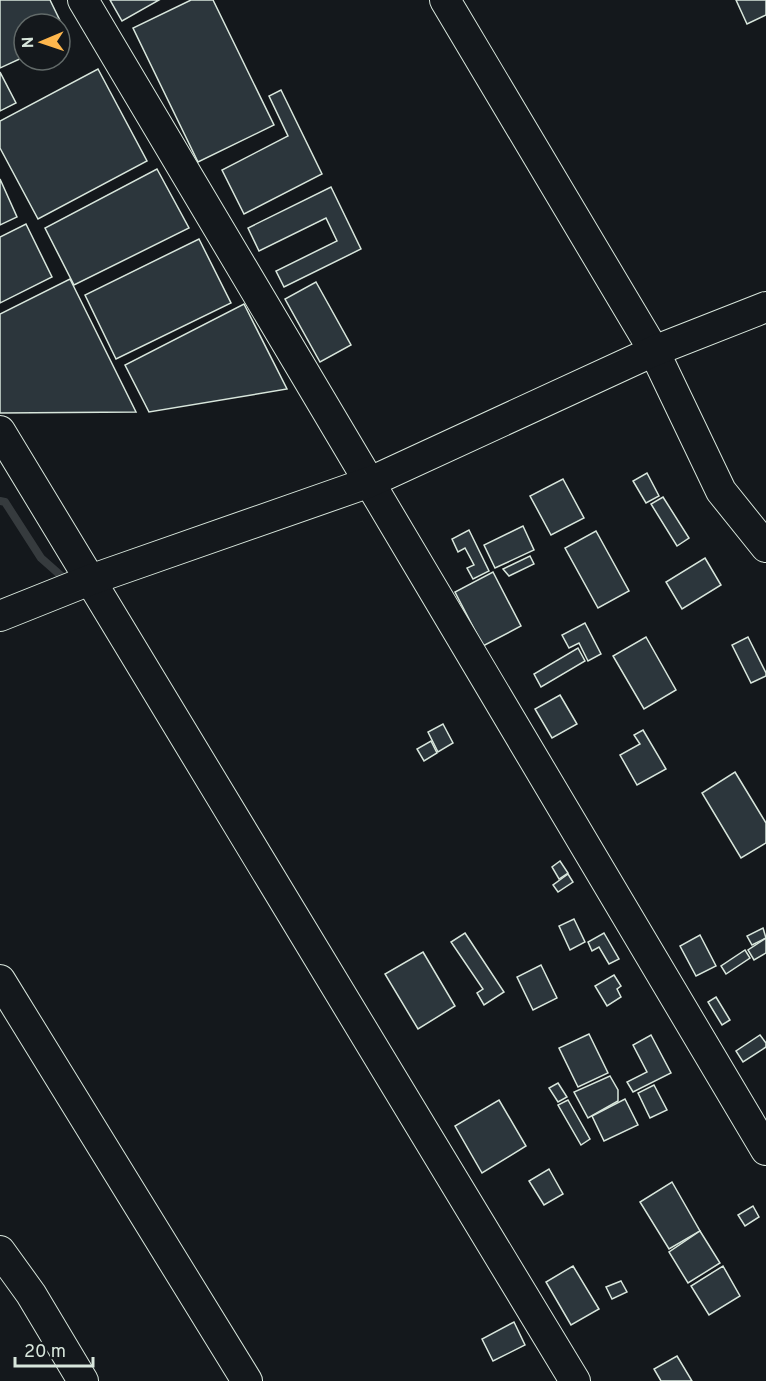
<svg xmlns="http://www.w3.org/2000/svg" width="766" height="1381" viewBox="0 0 766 1381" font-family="Overpass,sans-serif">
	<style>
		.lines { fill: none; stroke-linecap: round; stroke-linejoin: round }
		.stream { stroke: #363b3e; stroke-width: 8 }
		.building { fill: #2c363c; stroke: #d8e6dc; stroke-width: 1.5 }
		.minor-casing { stroke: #d8e6dc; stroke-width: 32 }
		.minor { stroke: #14181c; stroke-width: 30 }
	</style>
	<rect width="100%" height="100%" fill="#14181c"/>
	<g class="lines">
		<!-- stream -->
		<polyline class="stream" points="0,501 5,502 41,558 67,581"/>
	</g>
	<!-- building -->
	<g class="building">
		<polygon points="0,0 50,0 67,35 60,39 60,24 24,24 24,57 0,68"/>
		<polygon points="110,0 159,0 122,21"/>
		<polygon points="191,0 213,0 274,125 198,162 133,28"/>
		<polygon points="736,0 766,0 766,15 747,24"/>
		<polygon points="98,69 147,161 38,219 0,148 0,121"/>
		<polygon points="0,72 16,103 0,111"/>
		<polygon points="281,90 322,174 244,214 222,170 288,136 269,96"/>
		<polygon points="157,169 189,228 74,285 45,228"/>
		<polygon points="0,179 17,217 0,225"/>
		<polygon points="331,187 361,249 284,287 276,271 337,241 326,218 259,251 248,228"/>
		<polygon points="26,224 52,277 0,303 0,237"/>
		<polygon points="199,239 231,303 116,359 85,295"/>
		<polygon points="70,279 136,412 0,413 0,314"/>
		<polygon points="316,282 351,345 320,362 285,299"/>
		<polygon points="244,304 287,389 149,412 125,365"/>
		<polygon points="647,473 659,496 646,503 633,481"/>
		<polygon points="563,479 584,518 551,535 530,496"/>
		<polygon points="663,497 689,538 677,546 651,504"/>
		<polygon points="523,526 534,550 495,568 484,545"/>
		<polygon points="469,530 489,571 473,579 467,568 474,565 465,548 458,552 452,539"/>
		<polygon points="596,531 629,591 598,608 565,548"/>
		<polygon points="530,556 534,564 509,576 503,569"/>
		<polygon points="705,558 721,585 682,609 666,582"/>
		<polygon points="493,572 521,626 483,646 455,592"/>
		<polygon points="585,623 601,654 588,661 579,643 569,648 562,635"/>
		<polygon points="646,637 676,690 644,709 613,656"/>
		<polygon points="748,637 766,673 766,676 751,683 732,645"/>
		<polygon points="578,648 585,661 541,687 534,674"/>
		<polygon points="560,695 577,724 552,738 535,709"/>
		<polygon points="443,724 453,743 438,752 428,732"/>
		<polygon points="643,730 666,769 637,785 620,755 640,744 634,735"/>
		<polygon points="431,741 437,753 424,761 417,749"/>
		<polygon points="735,772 766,823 766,843 741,858 702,793"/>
		<polygon points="560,861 568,873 559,879 552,867"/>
		<polygon points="568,874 573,882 558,892 553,885"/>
		<polygon points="574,919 585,942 570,950 559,926"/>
		<polygon points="763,928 766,938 752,945 747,936"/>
		<polygon points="465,933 504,992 484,1005 477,993 483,989 451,942"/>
		<polygon points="604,933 619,959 609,964 599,947 592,951 588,942"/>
		<polygon points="700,935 716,966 696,976 680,946"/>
		<polygon points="766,938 766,953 754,960 748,950"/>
		<polygon points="745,950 750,958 726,974 721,966"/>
		<polygon points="423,952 455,1006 418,1029 385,974"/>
		<polygon points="541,965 557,998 533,1010 517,977"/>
		<polygon points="614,975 621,986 617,989 621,997 607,1006 595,986"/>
		<polygon points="716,997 730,1020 722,1025 708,1002"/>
		<polygon points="589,1034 608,1073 578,1087 559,1048"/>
		<polygon points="651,1035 671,1073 633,1092 627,1082 647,1072 633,1045"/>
		<polygon points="760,1035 766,1043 766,1047 743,1062 736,1051"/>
		<polygon points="610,1076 618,1090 618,1101 588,1118 574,1092"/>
		<polygon points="558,1083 567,1097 558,1102 549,1088"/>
		<polygon points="654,1085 667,1110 650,1118 638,1093"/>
		<polygon points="625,1099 638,1125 604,1141 592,1116"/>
		<polygon points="499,1100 526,1146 482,1173 455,1126"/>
		<polygon points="568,1100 590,1139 581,1145 558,1105"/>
		<polygon points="549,1169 563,1194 544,1205 529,1181"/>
		<polygon points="672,1182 700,1231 669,1249 640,1202"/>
		<polygon points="753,1206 759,1217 745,1226 738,1215"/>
		<polygon points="700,1231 720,1263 688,1283 669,1252"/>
		<polygon points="573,1266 599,1309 571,1325 546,1282"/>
		<polygon points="723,1266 740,1296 709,1315 691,1286"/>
		<polygon points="621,1281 627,1292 612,1299 606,1287"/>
		<polygon points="514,1322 525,1345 493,1361 482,1339"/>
		<polygon points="677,1356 692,1381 661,1381 654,1369"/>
	</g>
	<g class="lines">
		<defs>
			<g id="minor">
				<polyline points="83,0 766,1150"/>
				<polyline points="445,0 654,351 721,491 766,547"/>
				<polyline points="0,431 575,1381"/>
				<polyline points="0,616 90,580 370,482 654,351 766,307"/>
				<polyline points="0,980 247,1381"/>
				<polyline points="0,1251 31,1294 83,1381"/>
			</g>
		</defs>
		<!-- minor casing -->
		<use href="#minor" class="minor-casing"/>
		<!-- minor -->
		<use href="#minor" class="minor"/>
	</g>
	<!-- north arrow -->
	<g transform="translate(42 42) rotate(268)"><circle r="28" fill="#14181c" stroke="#626a69" stroke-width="1.5"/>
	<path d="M0-4.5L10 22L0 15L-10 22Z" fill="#ffb74d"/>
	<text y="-9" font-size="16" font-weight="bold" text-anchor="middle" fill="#d8e6dc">N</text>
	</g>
	<!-- scale -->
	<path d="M15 1357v9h78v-9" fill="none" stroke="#d8e6dc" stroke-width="3"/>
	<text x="24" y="1357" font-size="18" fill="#d8e6dc" stroke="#14181c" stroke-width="4.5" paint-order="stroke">20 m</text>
</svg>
